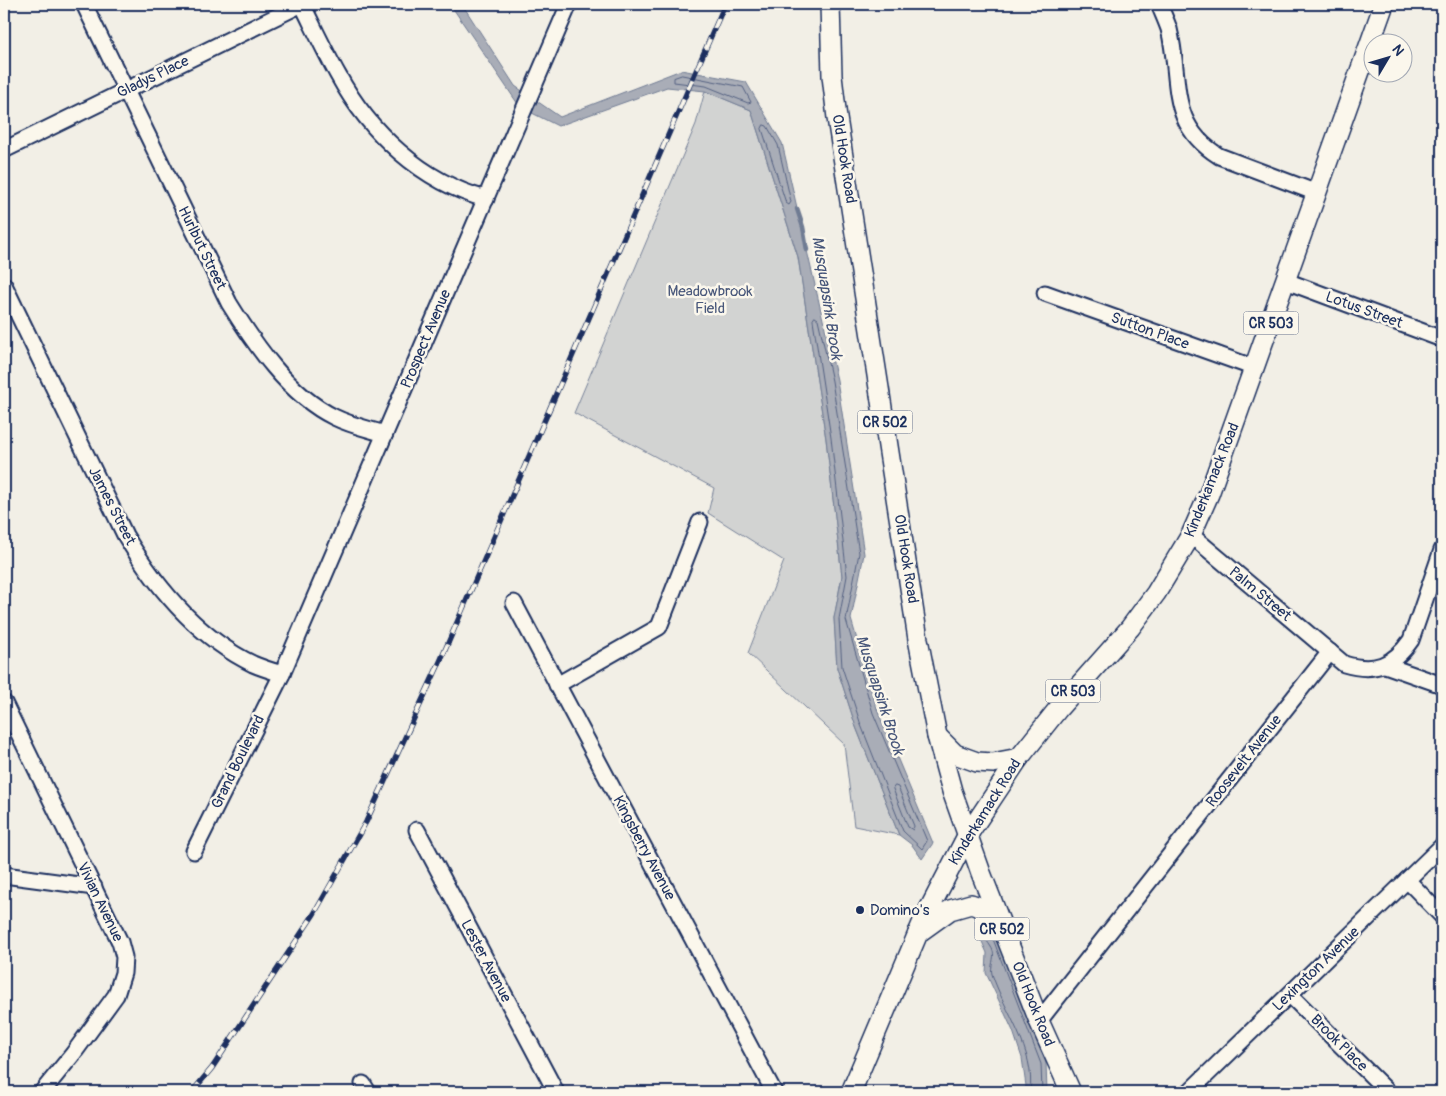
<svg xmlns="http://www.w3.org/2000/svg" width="1446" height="1096" viewBox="0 0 1446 1096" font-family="Pangolin,sans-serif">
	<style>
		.green { fill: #d2d3d2; stroke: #768198 }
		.water { fill: #a9adb7; stroke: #707b93 }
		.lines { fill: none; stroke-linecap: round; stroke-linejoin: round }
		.shore { stroke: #546182; stroke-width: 1 }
		.stream { stroke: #707b93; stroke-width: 4.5 }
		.minor-casing { stroke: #1b2f5e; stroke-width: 19 }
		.major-casing { stroke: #1b2f5e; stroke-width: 22 }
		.minor { stroke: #fbf7ec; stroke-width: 15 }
		.major { stroke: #fbf7ec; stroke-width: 19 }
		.rail-casing { stroke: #1b2f5e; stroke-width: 5.5 }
		.rail { stroke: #fbf7ec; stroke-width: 4; stroke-dasharray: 11; stroke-linecap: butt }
		.poi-dot { fill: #1b2f5e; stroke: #fbf7ec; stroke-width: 2 }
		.labels { text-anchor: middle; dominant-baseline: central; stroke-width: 5; stroke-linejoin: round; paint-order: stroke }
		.shield { fill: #fbf7ec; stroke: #5e6b89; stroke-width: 1 }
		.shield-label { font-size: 14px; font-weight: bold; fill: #1b2f5e }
		.street-label { font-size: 15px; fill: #1b2f5e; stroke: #fbf7ec }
		.park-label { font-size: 15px; fill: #49587b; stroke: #fbf7ec }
		.poi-label { font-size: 15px; fill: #1b2f5e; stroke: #fbf7ec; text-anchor: start }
		.water-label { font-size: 16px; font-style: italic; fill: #465579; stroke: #fbf7ec }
	</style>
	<rect width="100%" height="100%" fill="#f2efe6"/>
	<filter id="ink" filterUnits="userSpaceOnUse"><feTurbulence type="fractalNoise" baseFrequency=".02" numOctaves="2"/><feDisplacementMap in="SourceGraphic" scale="10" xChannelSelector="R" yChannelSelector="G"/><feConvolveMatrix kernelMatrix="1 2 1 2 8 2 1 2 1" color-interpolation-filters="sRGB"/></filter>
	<g filter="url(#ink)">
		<!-- green -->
		<polygon class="green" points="705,91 751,110 798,257 826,439 842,576 834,618 837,668 856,727 899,835 854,826 844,744 748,653 784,561 708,513 714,488 574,413 696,124"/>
		<!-- water -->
		<g class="water">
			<polygon points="450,4 462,4 515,86 560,117 681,70 746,82 782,143 837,380 864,554 851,619 878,712 933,843 922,859 912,845 899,835 856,727 837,668 834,618 842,576 826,439 798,257 751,110 705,91 667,87 558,126 520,107"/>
			<polygon points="995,930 1046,1063 1047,1092 1025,1092 1026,1086 1022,1058 1013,1031 986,973 987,953 980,937"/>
		</g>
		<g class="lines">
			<!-- shore -->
			<g class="shore">
				<polygon points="682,75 743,87 751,102 748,103 706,86 674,82 674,78"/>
				<polygon points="764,125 767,126 778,145 791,202 789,205 786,203 762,129"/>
				<polygon points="815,317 818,319 832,381 859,553 846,620 873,713 927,841 922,849 903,831 861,725 842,667 839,619 847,576 831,438 813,320"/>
				<polygon points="895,786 898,787 914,826 913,830 908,827 893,789"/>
				<path d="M1030,1092C1036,1051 1004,1011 992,974C990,967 995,958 993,951C992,948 989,944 987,941L990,938L993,939L1041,1064L1042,1092"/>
			</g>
			<!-- stream -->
			<polyline class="stream" points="797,209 803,227 807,250"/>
			<defs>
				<g id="minor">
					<path d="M84,4L229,303C255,345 289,395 334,417C350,425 368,429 385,434"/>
					<path d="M302,4C314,28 325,52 338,75C369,132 422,182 486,199"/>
					<path d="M1159,4C1162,12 1166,20 1169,29C1182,80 1166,123 1219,156L1317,193"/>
					<polyline points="4,150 302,4"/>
					<polyline points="1286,281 1442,339"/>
					<path d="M4,285L125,535C156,587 197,637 253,664C262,668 272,671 282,674"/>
					<polyline points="1045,293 1255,368"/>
					<path d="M1191,535L1344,664C1374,673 1393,666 1411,640L1442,550"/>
					<polyline points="514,603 774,1092"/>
					<polyline points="1385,665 1442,685"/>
					<polyline points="557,685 659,627 700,522"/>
					<polyline points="4,703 120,942 124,957 123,973 116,995 73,1054 42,1092"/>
					<polyline points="417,830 556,1092"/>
					<polyline points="194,851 282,674 569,4"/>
					<polyline points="4,875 94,887"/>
					<polyline points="1407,880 1442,916"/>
					<polyline points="1290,995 1388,1092"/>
					<polyline points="1039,1021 1330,652"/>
					<polyline points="363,1084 368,1092"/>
					<polyline points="1189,1092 1442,846"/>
				</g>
				<g id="major">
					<polyline points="830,4 832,76 837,118 918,639 937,736 952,791 981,873 1039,1021 1071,1092"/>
					<polyline points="937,736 955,754 977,762 993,763 1019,758"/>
					<polyline points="918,933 950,910 971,904 996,913"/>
					<polyline points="851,1092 924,919 967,836 1019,758 1058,709 1130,628 1156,593 1191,535 1209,494 1384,4"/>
				</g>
			</defs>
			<!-- minor casing -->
			<use href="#minor" class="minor-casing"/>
			<!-- major casing -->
			<use href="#major" class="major-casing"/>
			<!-- minor -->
			<use href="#minor" class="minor"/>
			<!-- major -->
			<use href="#major" class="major"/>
			<defs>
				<polyline id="rail" points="192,1092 212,1068 314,914 366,822 439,664 725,4"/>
			</defs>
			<!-- rail casing -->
			<use href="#rail" class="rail-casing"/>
			<!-- rail -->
			<use href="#rail" class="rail"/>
		</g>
	</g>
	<!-- markers -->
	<circle class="poi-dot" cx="860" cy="910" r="5"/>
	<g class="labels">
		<!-- shield labels -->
		<g class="shield">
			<rect x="1243.5" y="311.5" width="55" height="23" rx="4"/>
			<rect x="857.5" y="410.5" width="55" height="23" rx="4"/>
			<rect x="1045.5" y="679.5" width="55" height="23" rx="4"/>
			<rect x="974.5" y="917.5" width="55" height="23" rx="4"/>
		</g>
		<g class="shield-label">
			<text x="1271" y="323">CR 503</text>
			<text x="885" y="422">CR 502</text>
			<text x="1073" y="691">CR 503</text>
			<text x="1002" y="929">CR 502</text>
		</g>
		<!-- street labels -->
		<g class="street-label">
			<text transform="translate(153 77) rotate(-26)">Gladys Place</text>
			<text transform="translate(844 159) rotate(81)">Old Hook Road</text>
			<text transform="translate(202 248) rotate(64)">Hurlbut Street</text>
			<text transform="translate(1364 310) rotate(20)">Lotus Street</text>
			<text transform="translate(1150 331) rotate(20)">Sutton Place</text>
			<text transform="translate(426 339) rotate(-67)">Prospect Avenue</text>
			<text transform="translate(1212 480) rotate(-68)">Kinderkamack Road</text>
			<text transform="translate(112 506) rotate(63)">James Street</text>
			<text transform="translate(906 559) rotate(81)">Old Hook Road</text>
			<text transform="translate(1260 594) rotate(40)">Palm Street</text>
			<text transform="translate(1244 761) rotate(-52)">Roosevelt Avenue</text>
			<text transform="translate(238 762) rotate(-64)">Grand Boulevard</text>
			<text transform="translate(985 812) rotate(-58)">Kinderkamack Road</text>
			<text transform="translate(644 848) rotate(62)">Kingsberry Avenue</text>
			<text transform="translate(100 902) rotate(64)">Vivian Avenue</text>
			<text transform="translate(486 961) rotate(62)">Lester Avenue</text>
			<text transform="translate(1316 969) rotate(-44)">Lexington Avenue</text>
			<text transform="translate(1033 1004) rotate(68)">Old Hook Road</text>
			<text transform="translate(1339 1043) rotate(45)">Brook Place</text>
		</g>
		<!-- park labels -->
		<g class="park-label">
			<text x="710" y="291">Meadowbrook<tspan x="710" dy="17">Field</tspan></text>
		</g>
		<!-- poi labels -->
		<g class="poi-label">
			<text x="870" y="910">Domino's</text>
		</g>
		<!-- water labels -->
		<g class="water-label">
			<text transform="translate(827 298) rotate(81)">Musquapsink Brook</text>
			<text transform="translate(880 695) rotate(72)">Musquapsink Brook</text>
		</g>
	</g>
	<!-- margin -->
	<rect width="1446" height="1096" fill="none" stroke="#fbf7ec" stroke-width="20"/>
	<rect x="10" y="10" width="1426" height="1076" fill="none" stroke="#1b2f5e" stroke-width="2" filter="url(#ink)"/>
	<!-- north arrow -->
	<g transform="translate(1388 58) rotate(52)"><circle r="24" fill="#fbf7ec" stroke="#a1a7b3"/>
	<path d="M0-4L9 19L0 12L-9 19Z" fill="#1b2f5e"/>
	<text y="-8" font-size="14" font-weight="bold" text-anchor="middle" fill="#1b2f5e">N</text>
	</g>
</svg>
